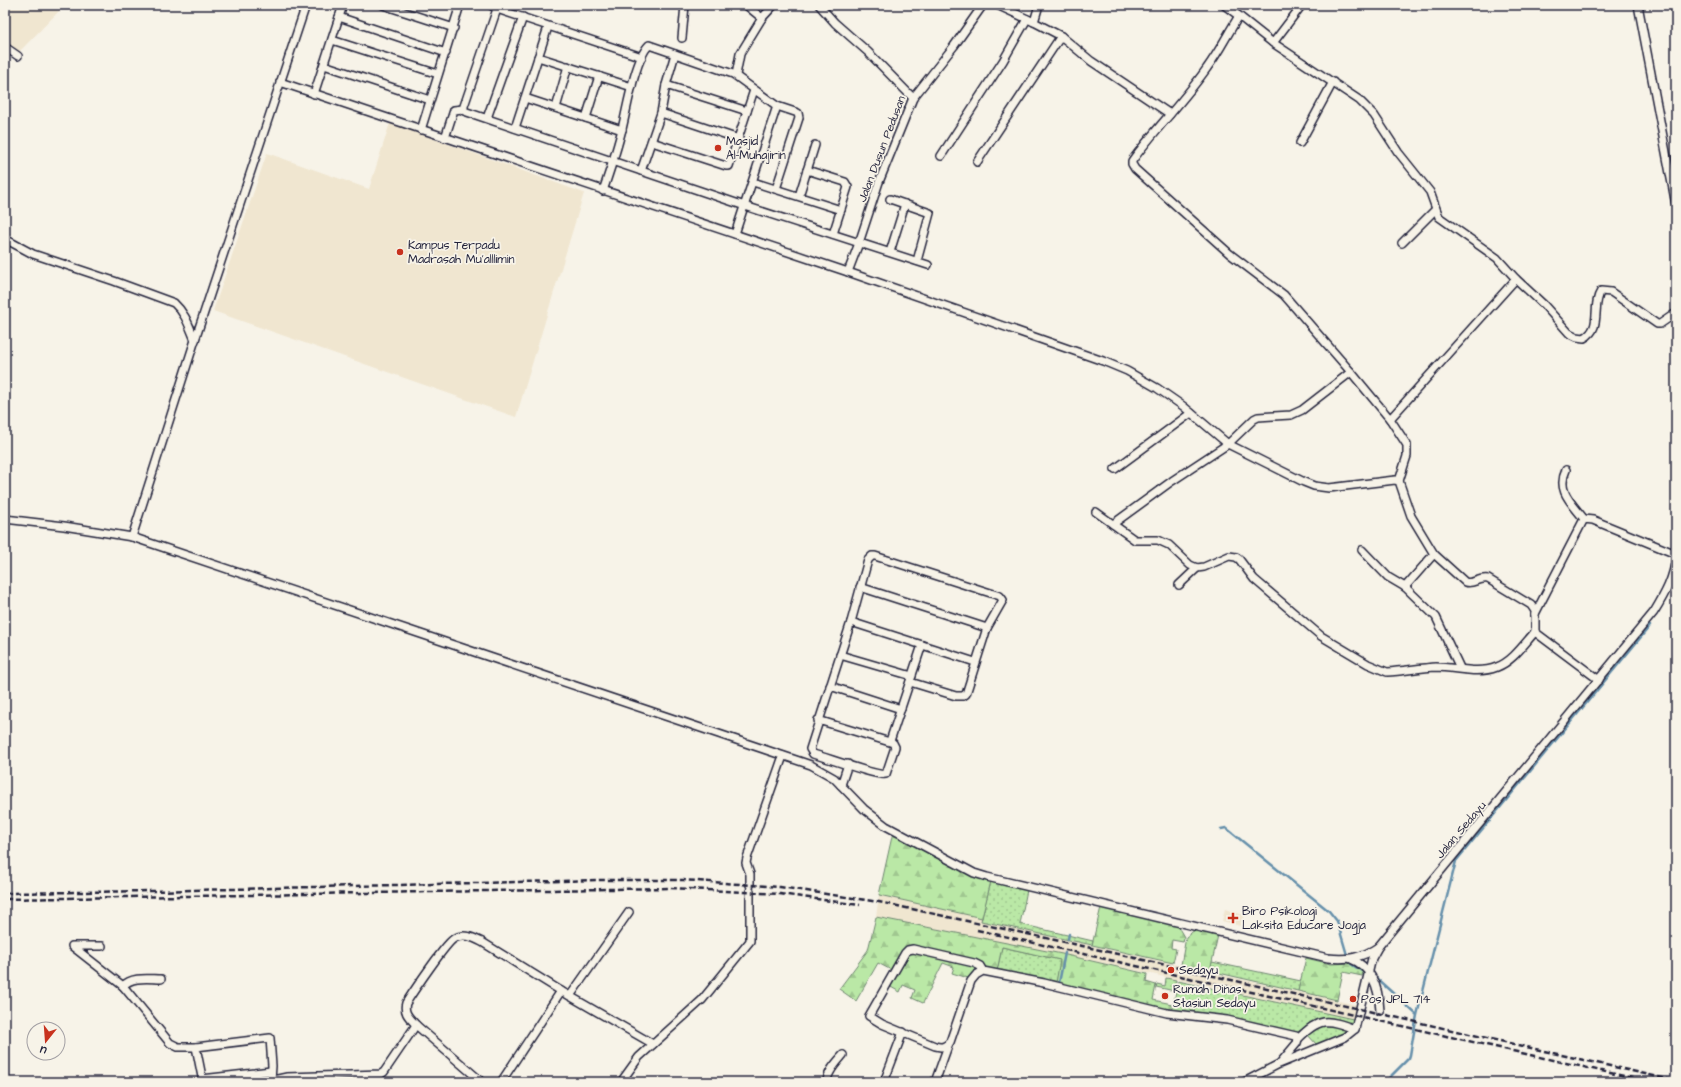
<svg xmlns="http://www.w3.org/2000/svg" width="1681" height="1087" viewBox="0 0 1681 1087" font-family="'Architects Daughter',sans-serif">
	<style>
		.built { fill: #f0e6d0 }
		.grass { fill: url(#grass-dots); stroke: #6e8570 }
		.forest { fill: url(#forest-firs); stroke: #6e8570 }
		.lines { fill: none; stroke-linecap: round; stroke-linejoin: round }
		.stream { stroke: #6690ab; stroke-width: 2.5 }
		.minor-casing { stroke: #22223b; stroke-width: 10 }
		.minor { stroke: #f7f3e8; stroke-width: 7 }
		.rail { stroke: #22223b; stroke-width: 2.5; stroke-dasharray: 6 3; stroke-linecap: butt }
		.poi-dot { fill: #c8321e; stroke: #f7f3e8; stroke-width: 1.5 }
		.labels { text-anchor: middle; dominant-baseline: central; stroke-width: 3.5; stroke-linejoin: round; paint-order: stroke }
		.poi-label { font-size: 12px; fill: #22223b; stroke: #f7f3e8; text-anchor: start }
		.street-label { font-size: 12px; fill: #22223b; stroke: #f7f3e8 }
	</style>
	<defs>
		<pattern id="grass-dots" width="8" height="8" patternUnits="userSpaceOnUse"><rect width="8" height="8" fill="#bae8a6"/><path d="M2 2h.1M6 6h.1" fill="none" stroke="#a0c790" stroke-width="1.8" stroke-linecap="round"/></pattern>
		<pattern id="forest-firs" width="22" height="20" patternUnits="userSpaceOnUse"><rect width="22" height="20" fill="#bae8a6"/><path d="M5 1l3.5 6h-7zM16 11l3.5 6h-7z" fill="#a0c790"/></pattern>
	</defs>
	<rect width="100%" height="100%" fill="#f7f3e8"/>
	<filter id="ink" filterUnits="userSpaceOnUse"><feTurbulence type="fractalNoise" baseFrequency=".025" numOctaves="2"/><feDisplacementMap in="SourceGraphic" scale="8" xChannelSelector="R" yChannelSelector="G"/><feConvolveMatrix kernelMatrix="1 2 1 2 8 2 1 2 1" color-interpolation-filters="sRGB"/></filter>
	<g filter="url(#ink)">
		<!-- built -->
		<g class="built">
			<polygon points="5,5 65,5 19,52 5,44"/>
			<polygon points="390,123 584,193 516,417 213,311 267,153 369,189"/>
			<polygon points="879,895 982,918 981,921 1357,1005 1353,1019 1062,954 876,917"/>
			<polygon points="1225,909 1244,915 1240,926 1222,921"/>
		</g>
		<!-- grass -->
		<g class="grass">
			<polygon points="991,881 1027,890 1020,924 1093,941 1092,945 981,921"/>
			<polygon points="1002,947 1061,960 1056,983 997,971"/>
			<polygon points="1212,962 1301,981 1298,991 1210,971"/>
			<polygon points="1166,978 1176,980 1175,991 1156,987 1157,984 1165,986"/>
			<polygon points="1178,981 1353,1019 1352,1024 1327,1018 1318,1019 1296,1033 1172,1012"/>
			<polygon points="1320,1025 1328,1025 1348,1030 1344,1034 1317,1045 1307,1034"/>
		</g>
		<!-- forest -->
		<g class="forest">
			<polygon points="893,832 991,881 982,918 879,895"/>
			<polygon points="1101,907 1177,925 1184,937 1183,942 1172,940 1171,948 1176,949 1173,963 1092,945"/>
			<polygon points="876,917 1062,954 1147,974 1146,982 1156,985 1153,1000 1172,1004 1170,1011 1056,983 1060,960 1002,947 997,971 978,969 968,978 952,973 954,967 943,963 923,1003 912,998 915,990 903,985 900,992 887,985 895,972 878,963 856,1001 839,989 868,950"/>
			<polygon points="1196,929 1218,935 1210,971 1181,965 1186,937"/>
			<polygon points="1306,958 1331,964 1352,963 1363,970 1362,976 1343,972 1337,1000 1298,991"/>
		</g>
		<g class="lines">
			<!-- stream -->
			<g class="stream">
				<polyline points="1221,829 1226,828 1329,911 1337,921 1347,955"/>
				<polyline points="1068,939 1069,934"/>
				<polyline points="1351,964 1365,973"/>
				<polyline points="1375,977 1417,1015"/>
				<polyline points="1059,983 1065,953"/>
				<polyline points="1385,1082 1409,1058 1410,1055 1417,1015 1456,861 1650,626"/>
			</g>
			<defs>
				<g id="minor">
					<polyline points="383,5 454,28"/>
					<polyline points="491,5 497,9 642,57"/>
					<polyline points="746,5 762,18"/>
					<polyline points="819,5 835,23 868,52 913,98"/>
					<polyline points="997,5 1034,22 1061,36 1091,61 1170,114"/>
					<polyline points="1224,5 1239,16"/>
					<path d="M1302,5L1273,43L1239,16C1228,33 1219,52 1207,68C1184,101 1155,129 1132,161V164L1135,169L1230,254L1284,295L1351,372L1390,419L1407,445V456L1399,481"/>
					<polyline points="1638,5 1676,205"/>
					<polyline points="497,9 464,106 464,111 745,206 928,265"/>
					<polyline points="339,17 446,53"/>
					<polyline points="1034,22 1039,5"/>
					<polyline points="682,38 685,5"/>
					<polyline points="332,40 438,74"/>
					<polyline points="1273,43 1359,100 1374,115 1398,152 1430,192 1439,217 1497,258 1516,279"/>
					<polyline points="5,47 18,56"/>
					<polyline points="538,57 632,87"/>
					<polyline points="324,65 430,100"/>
					<polyline points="736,75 740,54 762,18 774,5"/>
					<path d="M280,82L848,272L1103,361L1127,371L1157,388L1183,406L1228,444L1304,482L1314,486L1329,488L1395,480L1399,481L1411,516L1434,554L1465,582C1473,585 1479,577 1488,579L1531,605L1535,611V632L1599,680"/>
					<polyline points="666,85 747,111"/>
					<polyline points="314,94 343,5"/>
					<polyline points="525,98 622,130"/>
					<polyline points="556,108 568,66"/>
					<polyline points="661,113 739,139"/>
					<polyline points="487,118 523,17"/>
					<polyline points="586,118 599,76"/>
					<polyline points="515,128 548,27"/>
					<polyline points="421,130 460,5"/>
					<polyline points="445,138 454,110 463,109"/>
					<polyline points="652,142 726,166 729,166 754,90"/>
					<polyline points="1300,143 1333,82"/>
					<polyline points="941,156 1003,61 1027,19"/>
					<polyline points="977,162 1061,36"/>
					<polyline points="807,170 845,182 848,187 833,234"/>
					<polyline points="641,171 661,113 666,85 675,54"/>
					<polyline points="753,182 841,210"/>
					<path d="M603,191C610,170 617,150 622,129C627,109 635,59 649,45L733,74L777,106L798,113L799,118L776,189"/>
					<polyline points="799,196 815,145"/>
					<polyline points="890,199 930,213 917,261"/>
					<polyline points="735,234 777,106"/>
					<path d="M5,239L33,254L114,281L174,303C186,314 189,326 195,340"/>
					<polyline points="1402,243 1435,210"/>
					<polyline points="890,252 905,204"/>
					<polyline points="848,272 859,243 879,182 913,98 954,46 983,5"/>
					<path d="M1390,419L1516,279L1544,305L1569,333L1577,337L1584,338C1603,328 1591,306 1601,291L1611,292L1657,324H1660L1676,313"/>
					<polyline points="1115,469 1191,413"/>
					<path d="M1566,470C1556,491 1572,503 1584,519"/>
					<path d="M1096,512L1135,540H1158L1169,545L1190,565L1197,568L1204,567L1229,556L1236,557L1239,559L1254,579L1321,636L1368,664L1387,672C1403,671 1420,668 1436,667C1456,667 1477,675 1497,667C1513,661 1524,644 1535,632"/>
					<path d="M5,519L64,526L132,537L811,765L834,778L864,809L886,826L974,873L987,877L1328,958C1347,960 1362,958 1378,947"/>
					<polyline points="1113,524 1172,481 1228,444 1254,419 1258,417 1291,415 1302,410 1351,372"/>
					<polyline points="132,537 195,340 306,5"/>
					<polyline points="1362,550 1388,577 1405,587 1436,617 1460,668"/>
					<polyline points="1179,585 1197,568"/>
					<polyline points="860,587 987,628"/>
					<polyline points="1405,587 1434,554"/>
					<polyline points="1535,614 1584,519 1593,520 1676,554"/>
					<polyline points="851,622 975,662"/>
					<polyline points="840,655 912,676"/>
					<polyline points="830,686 901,709"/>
					<path d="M818,720L893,743L895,747L886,774C879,777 825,757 813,754L810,749L851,622L868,560L872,556H875L1000,596L1003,600L987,628L966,694L963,696H956L910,682"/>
					<polyline points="890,741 922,645"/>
					<polyline points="841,785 848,764"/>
					<polyline points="750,885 750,874 746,863 747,858 783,756"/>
					<polyline points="102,946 72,946 123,986 170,1043 178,1047 196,1047"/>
					<path d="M1351,959C1372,967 1379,989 1380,1011"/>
					<path d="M983,971L980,966L974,963L913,949L908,950L905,953L869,1016L882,1024L935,1046C942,1048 945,1047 950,1042L971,981L976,975L983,971L1044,983L1167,1013L1227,1020L1296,1036L1298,1039L1297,1043L1281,1062"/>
					<path d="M123,986C132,976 149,979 161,979"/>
					<polyline points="570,996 629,912"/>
					<path d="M1298,1039C1320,1017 1326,1019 1355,1029"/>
					<polyline points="202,1079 271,1071"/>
					<polyline points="203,1082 196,1047 270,1038 272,1066 271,1080"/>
					<polyline points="264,1082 287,1077 381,1074 384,1072 416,1025"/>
					<path d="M482,1082L416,1025C410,1018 403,1013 406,1003C413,992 447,941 455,938C464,933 474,938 482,942L561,991L653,1044"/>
					<polyline points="501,1082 561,991"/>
					<polyline points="621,1082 639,1057 702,1000 750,941 750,891"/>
					<path d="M827,1082C827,1072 837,1062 843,1055"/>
					<polyline points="884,1082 903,1032"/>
					<polyline points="935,1082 949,1043"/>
					<path d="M1244,1082L1279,1064L1345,1037L1355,1029L1372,958L1378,947L1654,612C1665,594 1674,578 1676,556"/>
				</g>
			</defs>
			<!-- minor casing -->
			<use href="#minor" class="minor-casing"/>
			<!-- minor -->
			<use href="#minor" class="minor"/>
			<!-- rail -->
			<g class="rail">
				<polyline points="5,893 152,891 600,880 683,880 780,887 879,902 1069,943 1676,1081"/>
				<polyline points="5,899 670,888 780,894 860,905"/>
				<polyline points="977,930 1650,1082"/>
			</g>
		</g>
	</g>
	<!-- markers -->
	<g class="poi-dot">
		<circle cx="718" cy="148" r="4"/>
		<circle cx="400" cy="252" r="4"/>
		<path d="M1231 912h4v4h4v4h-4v4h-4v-4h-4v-4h4z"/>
		<circle cx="1171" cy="970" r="4"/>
		<circle cx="1165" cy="996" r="4"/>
		<circle cx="1353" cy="999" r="4"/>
	</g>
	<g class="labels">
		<!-- poi labels -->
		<g class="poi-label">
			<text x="726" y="141">Masjid<tspan x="726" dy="14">Al-Muhajirin</tspan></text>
			<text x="408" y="245">Kampus Terpadu<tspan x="408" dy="14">Madrasah Mu'alllimin</tspan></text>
			<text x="1242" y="911">Biro Psikologi<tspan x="1242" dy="14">Laksita Educare Jogja</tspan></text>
			<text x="1179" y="970">Sedayu</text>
			<text x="1173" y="989">Rumah Dinas<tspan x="1173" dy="14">Stasiun Sedayu</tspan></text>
			<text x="1361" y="999">Pos JPL 714</text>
		</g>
		<!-- street labels -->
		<g class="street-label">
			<text transform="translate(882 149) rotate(-69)">Jalan Dusun Pedusan</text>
			<text transform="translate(1461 830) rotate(-50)">Jalan Sedayu</text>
		</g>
	</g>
	<!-- margin -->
	<rect width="1681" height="1087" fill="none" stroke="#f7f3e8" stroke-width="20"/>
	<rect x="10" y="10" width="1661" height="1067" fill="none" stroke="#22223b" stroke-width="1.5" filter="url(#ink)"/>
	<!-- north arrow -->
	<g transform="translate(46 1041) rotate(197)"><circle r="19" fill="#f7f3e8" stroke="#a29fa3"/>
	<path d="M0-3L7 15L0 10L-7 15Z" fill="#c8321e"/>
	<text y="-6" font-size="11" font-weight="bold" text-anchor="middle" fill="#22223b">U</text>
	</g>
</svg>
